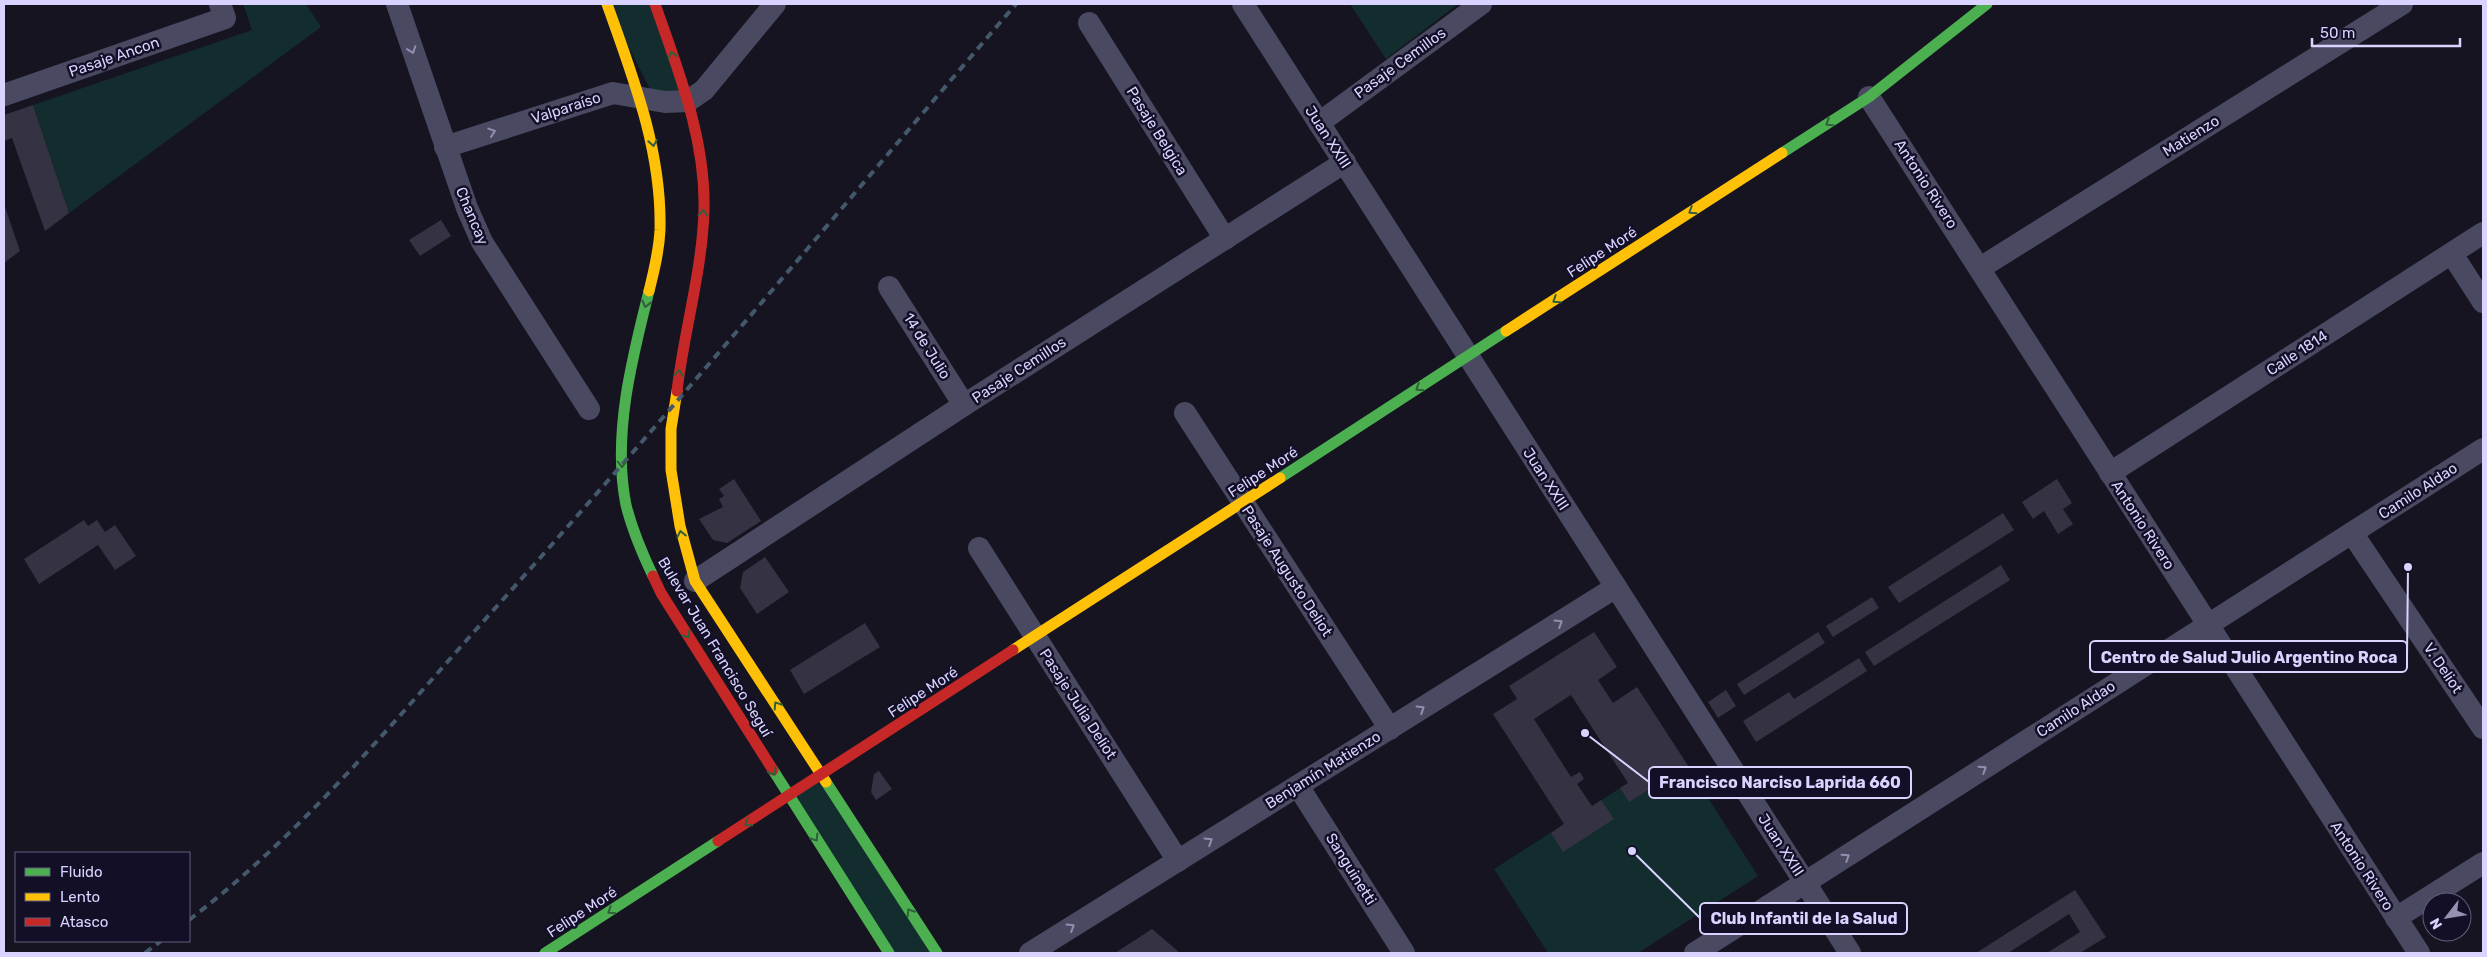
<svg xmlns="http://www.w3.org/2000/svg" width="2487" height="957" viewBox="0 0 2487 957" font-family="Rubik,sans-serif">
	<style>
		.green { fill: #132c2d }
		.building { fill: #343243 }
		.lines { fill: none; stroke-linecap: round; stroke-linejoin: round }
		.street { stroke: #4a4962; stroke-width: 22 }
		.fast { stroke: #4caf50; stroke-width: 11 }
		.slow { stroke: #ffc107; stroke-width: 11 }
		.jam { stroke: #c62828; stroke-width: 11 }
		.rail { stroke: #43596b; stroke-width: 4; stroke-dasharray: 8 6; stroke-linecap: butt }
		.oneway { stroke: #928eb0 }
		.oneway2 { stroke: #305f3b }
		.labels { text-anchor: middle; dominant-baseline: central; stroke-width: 5; stroke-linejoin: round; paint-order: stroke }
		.street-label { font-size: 15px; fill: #d9d4ff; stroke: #130f26 }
		.leader { fill: none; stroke: #d9d4ff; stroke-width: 2 }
		.callout-dot { fill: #d9d4ff; stroke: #130f26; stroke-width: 2 }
		.callout { fill: #130f26; stroke: #d9d4ff; stroke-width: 2 }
		.callout-label { font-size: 16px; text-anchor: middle; font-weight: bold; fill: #d9d4ff }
	</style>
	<rect width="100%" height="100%" fill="#161421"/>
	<!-- green -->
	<g class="green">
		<polygon points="243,4 306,4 321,27 69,213 33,105 252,30"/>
		<polygon points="607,4 655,4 688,101 656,101"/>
		<polygon points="1350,4 1458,4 1386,59"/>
		<polygon points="1678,751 1758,876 1638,953 1548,953 1494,869"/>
		<polygon points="822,776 937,953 889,953 789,797"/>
	</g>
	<!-- building -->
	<g class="building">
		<polygon points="33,105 69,213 45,231 12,138 4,141 4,115"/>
		<polygon points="4,204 20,251 4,263"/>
		<polygon points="441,220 451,236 420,256 409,240"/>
		<polygon points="734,479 761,521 727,543 713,540 699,519 723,507 719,499 724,496 719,489"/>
		<polygon points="2057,479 2072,503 2063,509 2073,524 2058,534 2044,511 2033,519 2022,502"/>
		<polygon points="2003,513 2014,530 1899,603 1888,587"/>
		<polygon points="84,520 88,526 97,520 105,532 115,525 136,556 115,570 98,545 39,584 24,559"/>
		<polygon points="765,557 789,592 757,614 740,588 743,572"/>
		<polygon points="2001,565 2010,580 1874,666 1865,652"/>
		<polygon points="1872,597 1879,608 1833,637 1826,626"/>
		<polygon points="865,623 880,647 804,694 790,670"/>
		<polygon points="1594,632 1617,667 1598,680 1613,703 1637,687 1694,775 1668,792 1661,782 1629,802 1620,788 1628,783 1571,695 1534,719 1571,777 1580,772 1584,779 1577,784 1592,806 1601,800 1614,819 1563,852 1551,833 1564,824 1493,714 1517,699 1509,686"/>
		<polygon points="1818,632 1825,643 1744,695 1737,684"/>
		<polygon points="1859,658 1867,671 1756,742 1743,721 1789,692 1794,699"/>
		<polygon points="1726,690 1736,706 1718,718 1708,702"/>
		<polygon points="879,771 892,789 876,800 871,792 874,774"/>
		<polygon points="2075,890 2106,937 2080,953 2047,953 2080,932 2069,914 2008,953 1976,953"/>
		<polygon points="1152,929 1180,953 1115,953"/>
	</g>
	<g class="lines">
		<!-- street -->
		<g class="street">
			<polyline points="397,4 467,208 482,242 589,409"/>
			<polyline points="1243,4 1850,953"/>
			<polyline points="1089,23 1225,239"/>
			<polyline points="4,95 225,18 220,4"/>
			<polyline points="1869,97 2419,953"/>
			<polyline points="1319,123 1481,4"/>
			<polyline points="445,147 613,93 665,102 688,101 704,90 775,4"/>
			<polyline points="2452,254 2483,302"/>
			<polyline points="1980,268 2402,4"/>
			<polyline points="889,287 964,405"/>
			<polyline points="1185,413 1390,729"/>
			<polyline points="2110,473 2483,233"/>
			<polyline points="2352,533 2483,728"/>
			<polyline points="979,548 1178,861"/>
			<polyline points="695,581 964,405 1345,162"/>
			<polyline points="1298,786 1404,953"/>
			<polyline points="2396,918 2483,863"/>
			<polyline points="1030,953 1616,587"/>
			<polyline points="1695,953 2483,449"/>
		</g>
		<!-- fast -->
		<g class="fast">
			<polyline points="1782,153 1869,97 1987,4"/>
			<path d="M649,291C632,358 612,436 626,505C632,529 642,553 653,576"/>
			<polyline points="1280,478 1506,331"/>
			<polyline points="773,770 889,953"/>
			<polyline points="826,782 937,953"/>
			<polyline points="545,953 718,841"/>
		</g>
		<!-- slow -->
		<g class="slow">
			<path d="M607,4C633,77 662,151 660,230C659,251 654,271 649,291"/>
			<polyline points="1506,331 1782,153"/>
			<polyline points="677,391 671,429 671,470 680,526 695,581 826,782"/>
			<polyline points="1013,650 1280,478"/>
		</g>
		<!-- jam -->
		<g class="jam">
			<path d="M655,4C678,70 706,139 704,211C702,272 684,331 677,391"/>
			<polyline points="653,576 661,593 773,770"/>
			<polyline points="718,841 1013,650"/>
		</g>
		<!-- rail -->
		<g class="rail">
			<path d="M189,920C303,833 394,721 489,615C669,415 841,208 1016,4"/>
			<polyline points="145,953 161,941"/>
		</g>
	</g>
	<!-- one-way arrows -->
	<defs><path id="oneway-chevron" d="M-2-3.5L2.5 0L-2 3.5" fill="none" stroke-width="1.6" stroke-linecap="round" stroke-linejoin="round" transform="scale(1.25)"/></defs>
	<g class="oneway">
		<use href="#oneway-chevron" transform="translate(412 50) rotate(71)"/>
		<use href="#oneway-chevron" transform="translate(492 132) rotate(-18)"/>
		<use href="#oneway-chevron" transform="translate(1559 623) rotate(-32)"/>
		<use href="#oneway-chevron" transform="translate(1421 709) rotate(-32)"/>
		<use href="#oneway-chevron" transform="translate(1983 769) rotate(-33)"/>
		<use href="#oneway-chevron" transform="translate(1209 841) rotate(-32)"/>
		<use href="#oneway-chevron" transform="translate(1846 857) rotate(-33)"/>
		<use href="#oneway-chevron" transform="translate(1071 927) rotate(-32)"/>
	</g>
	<g class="oneway2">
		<use href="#oneway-chevron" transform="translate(672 55) rotate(-109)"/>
		<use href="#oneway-chevron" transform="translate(1829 123) rotate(147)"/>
		<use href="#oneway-chevron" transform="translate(653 143) rotate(80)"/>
		<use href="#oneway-chevron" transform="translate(1692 211) rotate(147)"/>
		<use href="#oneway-chevron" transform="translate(703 213) rotate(-88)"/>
		<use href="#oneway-chevron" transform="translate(1556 300) rotate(147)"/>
		<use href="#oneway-chevron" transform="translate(646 304) rotate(104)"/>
		<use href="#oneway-chevron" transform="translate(679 373) rotate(-83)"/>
		<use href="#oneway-chevron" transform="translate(1419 388) rotate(147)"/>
		<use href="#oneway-chevron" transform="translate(622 464) rotate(90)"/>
		<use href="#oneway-chevron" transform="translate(681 534) rotate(-102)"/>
		<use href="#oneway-chevron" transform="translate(687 635) rotate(58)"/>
		<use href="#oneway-chevron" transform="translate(777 705) rotate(-123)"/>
		<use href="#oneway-chevron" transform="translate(773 772) rotate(58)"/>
		<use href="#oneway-chevron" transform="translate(748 823) rotate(147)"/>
		<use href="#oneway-chevron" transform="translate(815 838) rotate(57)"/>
		<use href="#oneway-chevron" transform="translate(611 911) rotate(147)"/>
		<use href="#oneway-chevron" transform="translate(910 912) rotate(-123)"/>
	</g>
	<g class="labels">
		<!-- street labels -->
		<g class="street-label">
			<text transform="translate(114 57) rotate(-19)">Pasaje Ancon</text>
			<text transform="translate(1400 63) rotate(-36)">Pasaje Cemillos</text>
			<text transform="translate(566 108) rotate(-18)">Valparaíso</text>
			<text transform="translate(1157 131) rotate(58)">Pasaje Belgica</text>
			<text transform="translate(2191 136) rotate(-32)">Matienzo</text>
			<text transform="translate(1328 137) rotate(57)">Juan XXIII</text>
			<text transform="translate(1926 184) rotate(57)">Antonio Rivero</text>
			<text transform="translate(472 216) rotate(67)">Chancay</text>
			<text transform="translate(1602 252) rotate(-33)">Felipe Moré</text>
			<text transform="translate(927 346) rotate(58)">14 de Julio</text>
			<text transform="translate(2297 353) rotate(-33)">Calle 1814</text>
			<text transform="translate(1019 370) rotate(-33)">Pasaje Cemillos</text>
			<text transform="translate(1263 472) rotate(-33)">Felipe Moré</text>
			<text transform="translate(1546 479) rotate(57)">Juan XXIII</text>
			<text transform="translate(2418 491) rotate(-33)">Camilo Aldao</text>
			<text transform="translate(2143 525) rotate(57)">Antonio Rivero</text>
			<text transform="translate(1287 571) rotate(57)">Pasaje Augusto Deliot</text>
			<text transform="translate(715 647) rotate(59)">Bulevar Juan Francisco Seguí</text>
			<text transform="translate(2443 668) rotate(56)">V. Deliot</text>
			<text transform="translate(923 692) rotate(-33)">Felipe Moré</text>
			<text transform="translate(1078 704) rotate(57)">Pasaje Julia Deliot</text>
			<text transform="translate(2076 709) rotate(-33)">Camilo Aldao</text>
			<text transform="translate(1323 770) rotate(-32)">Benjamín Matienzo</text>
			<text transform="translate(1781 845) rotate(57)">Juan XXIII</text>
			<text transform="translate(2362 866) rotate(57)">Antonio Rivero</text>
			<text transform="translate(1351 869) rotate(58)">Sanguinetti</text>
			<text transform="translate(582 912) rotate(-33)">Felipe Moré</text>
		</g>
	</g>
	<!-- callouts -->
	<path class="leader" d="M2408 567L2407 657M1585 733L1649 782M1632 851L1700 918"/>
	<g class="callout-dot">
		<circle cx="2408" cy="567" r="5"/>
		<circle cx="1585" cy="733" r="5"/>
		<circle cx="1632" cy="851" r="5"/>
	</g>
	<g class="callout">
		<rect x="2090" y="641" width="317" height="31" rx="5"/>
		<rect x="1649" y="767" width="262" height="31" rx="5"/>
		<rect x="1700" y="903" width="207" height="31" rx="5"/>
	</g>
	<g class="callout-label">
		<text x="2249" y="663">Centro de Salud Julio Argentino Roca</text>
		<text x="1780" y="788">Francisco Narciso Laprida 660</text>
		<text x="1804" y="924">Club Infantil de la Salud</text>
	</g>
	<!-- border -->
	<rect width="2487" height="957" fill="none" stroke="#d9d4ff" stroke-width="10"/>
	<!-- legend -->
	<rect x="15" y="852" width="175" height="90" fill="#130f26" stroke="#625e7d"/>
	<rect x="25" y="868" width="25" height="8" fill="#4caf50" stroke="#625e7d"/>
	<text x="60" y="877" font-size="15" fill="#d9d4ff">Fluido</text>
	<rect x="25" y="893" width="25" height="8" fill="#ffc107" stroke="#625e7d"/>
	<text x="60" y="902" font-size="15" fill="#d9d4ff">Lento</text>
	<rect x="25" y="918" width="25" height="8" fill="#c62828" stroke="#625e7d"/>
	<text x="60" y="927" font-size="15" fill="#d9d4ff">Atasco</text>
	<!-- north arrow -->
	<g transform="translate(2447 917) rotate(239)"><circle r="24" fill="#130f26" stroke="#625e7d"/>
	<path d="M0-4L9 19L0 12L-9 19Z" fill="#9591b1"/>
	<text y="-8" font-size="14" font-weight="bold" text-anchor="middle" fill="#d9d4ff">N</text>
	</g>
	<!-- scale -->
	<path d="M2312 38v8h148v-8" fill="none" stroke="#d9d4ff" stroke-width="2.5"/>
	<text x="2320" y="38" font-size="15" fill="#d9d4ff" stroke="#130f26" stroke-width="4" paint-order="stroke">50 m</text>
</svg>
